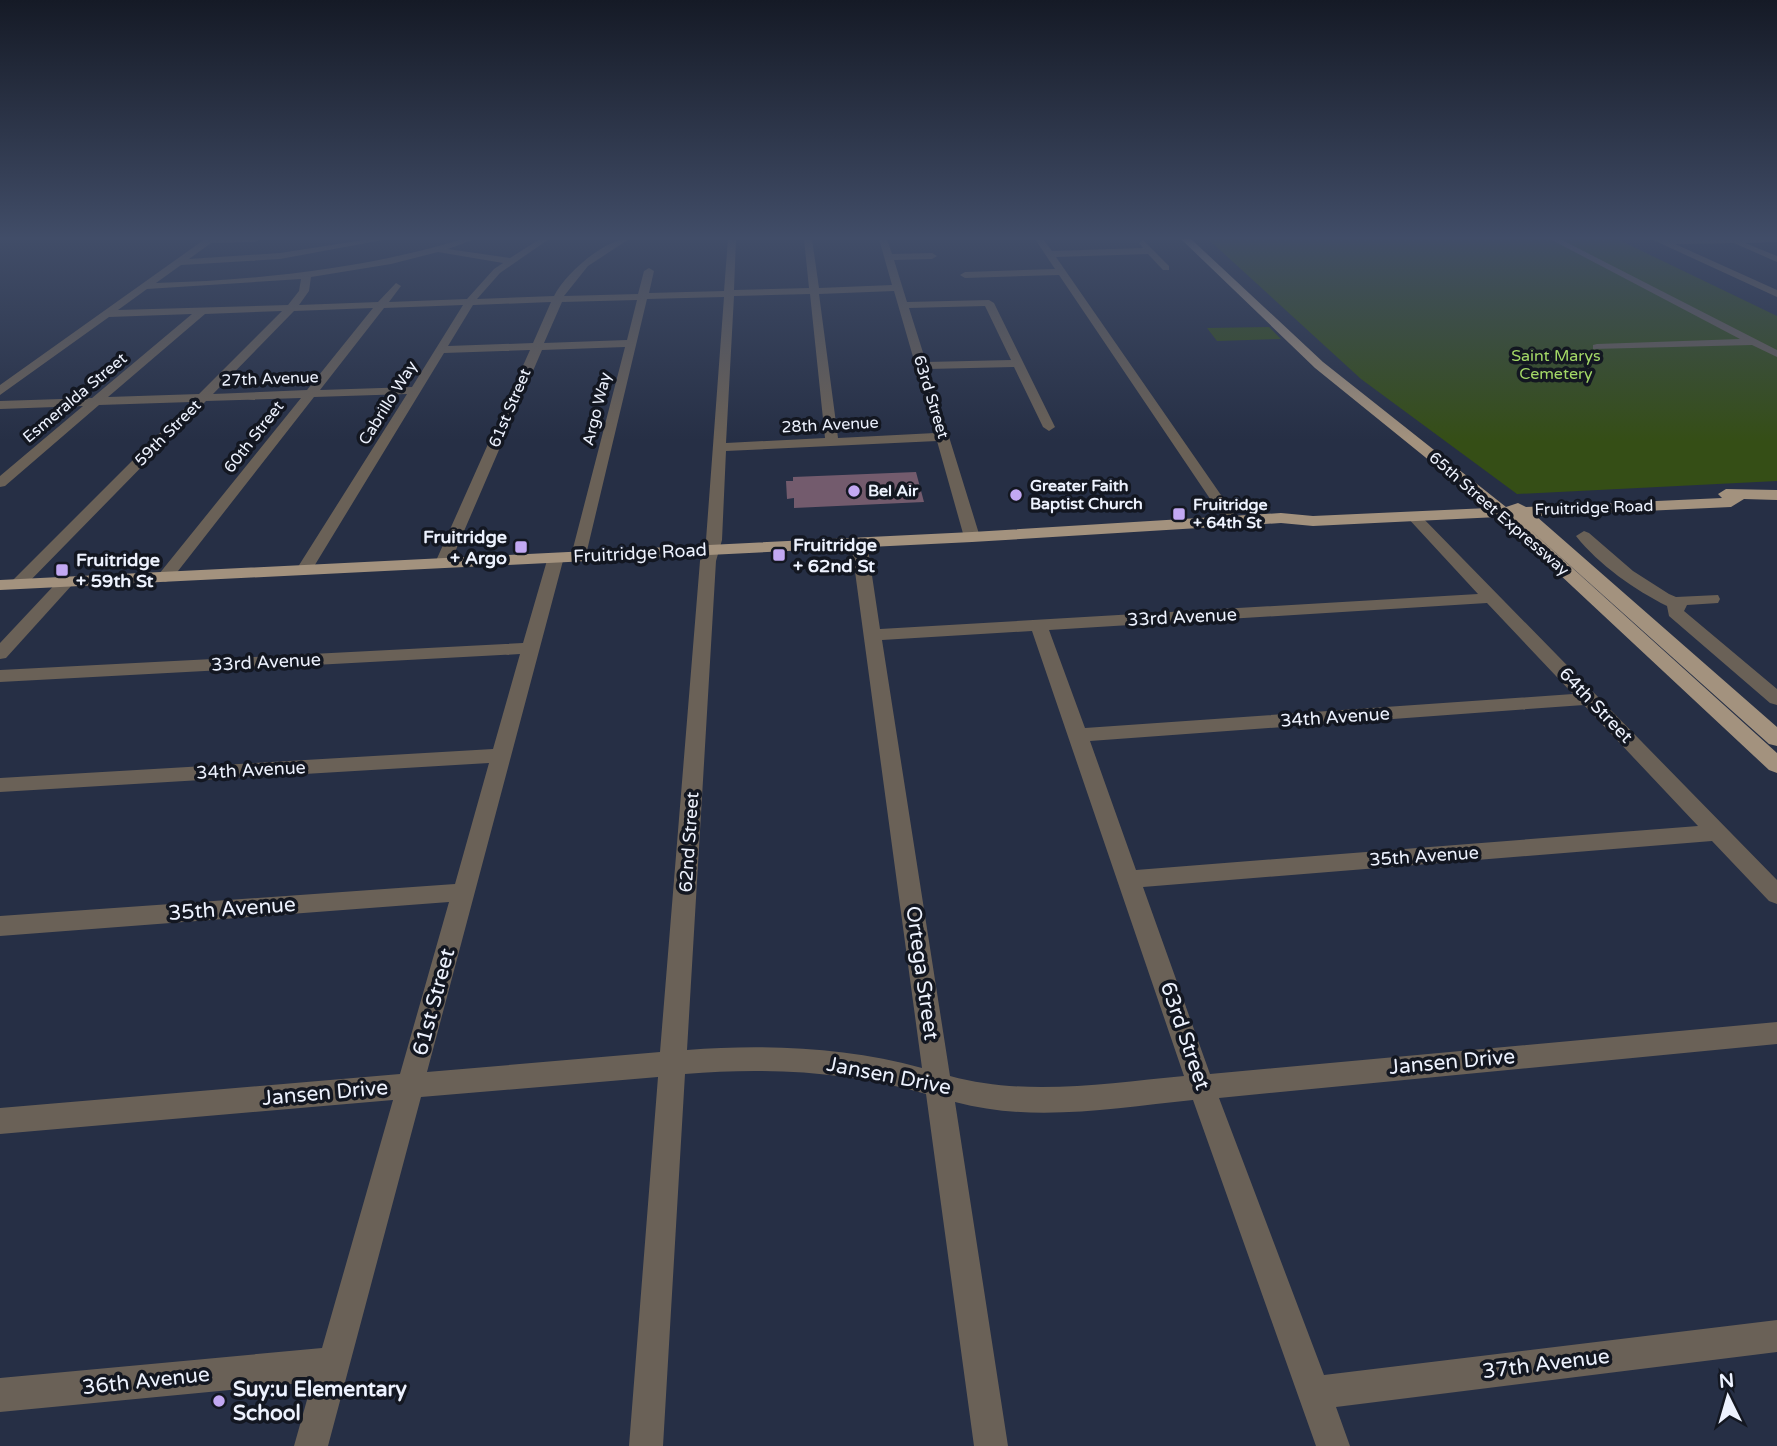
<svg xmlns="http://www.w3.org/2000/svg" width="1777" height="1446" viewBox="0 0 1777 1446" font-family="'Varela Round',sans-serif">
	<style>
		.green { fill: #354e16 }
		.building { fill: #735b6d }
		.lines { fill: none; stroke-linecap: round; stroke-linejoin: round }
		.minor { fill: #6a6157; fill-rule: evenodd }
		.major { fill: #a3927e; fill-rule: evenodd }
		.poi-dot { fill: #c2a8f2; stroke: #131721; stroke-width: 2.5 }
		.labels { text-anchor: middle; dominant-baseline: central; stroke-width: 7; stroke-linejoin: round; paint-order: stroke }
		.far-park-label { font-size: 16px; fill: #a3d866; stroke: #131721 }
		.far-street-label { font-size: 16px; fill: #edf2fe; stroke: #131721 }
		.far-poi-label { font-size: 16px; font-weight: bold; fill: #edf2fe; stroke: #131721; text-anchor: start }
		.poi-label { font-size: 18px; font-weight: bold; fill: #edf2fe; stroke: #131721; text-anchor: start }
		.street-label { font-size: 18px; fill: #edf2fe; stroke: #131721 }
		.near-street-label { font-size: 21px; fill: #edf2fe; stroke: #131721 }
		.near-poi-label { font-size: 21px; font-weight: bold; fill: #edf2fe; stroke: #131721; text-anchor: start }
	</style>
	<rect width="100%" height="100%" fill="#262f45"/>
	<!-- green -->
	<g class="green">
		<polygon points="1208,239 1617,239 1777,316 1777,481 1517,494 1361,379"/>
		<polygon points="1269,327 1281,339 1217,341 1207,328"/>
	</g>
	<!-- building -->
	<polygon class="building" points="916,472 924,502 794,508 794,498 787,499 786,481 793,481 793,477"/>
	<g class="lines">
		<!-- minor -->
		<g class="minor">
			<path d="M205,239H260L256,242L211,243L189,259L280,253L370,239H388L280,259L181,265L156,283C260,280 363,269 463,239H475L448,249L510,258L540,239H549L500,273L477,299L554,296C565,274 604,239 629,239L588,266L564,296L638,294L644,271L649,268L654,271L649,293L724,291L728,239H736L734,290L809,288L804,239H812L819,288L892,285L879,239H887L892,254L932,253L937,256L932,259L894,260L907,302L989,300L994,303L1055,427L1049,431L1043,427L1014,367L928,369L980,537L977,540H967L964,537L937,441L726,451L722,540L716,561L687,1050C764,1044 847,1047 922,1068L851,542L854,539H864L867,542L880,629L1478,594L1406,516L1408,513H1418L1777,880V904L1769,901L1712,841L1143,887L1210,1074L1777,1022V1044L1219,1098L1324,1375L1777,1320V1352L1336,1407L1350,1446H1316L1193,1100C1114,1108 1033,1123 955,1102L1008,1446H974L926,1094C849,1071 765,1067 685,1074L663,1446H629L658,1077L421,1097L328,1446H294L312,1382L0,1412V1378L322,1348L393,1100L0,1134V1108L400,1074L449,902L0,936V916L455,884L489,763L0,792V778L493,749L520,654L0,682V670L523,643L548,557L550,554H562L564,557L427,1072L660,1052L700,561L706,540L724,297L647,299L585,559H573L571,556L625,347L542,350L449,566H437L435,563L530,350L444,353L310,573L304,575L296,570L407,394L314,397L171,580L165,582L157,577L159,574L301,398L206,401L24,587H12L10,584L12,581L191,402L99,405L5,486L0,487V476L83,406L0,409V401L92,398L192,314L109,317L0,395V385ZM438,252L503,263L494,269L467,299L389,302L401,286L396,283L378,302L299,305L309,291L311,277L391,264ZM301,279L299,291L288,305L118,310L147,289ZM894,291L935,433L838,438L819,294ZM810,294L825,438L726,443L734,296ZM637,300L627,340L544,343L562,302ZM551,302L533,343L448,346L473,305ZM463,305L412,387L320,390L384,308ZM985,306L1011,360L926,362L909,308ZM373,308L307,390L213,394L294,311ZM282,311L199,394L108,397L205,314ZM1487,603L1573,694L1085,728L1049,630ZM1032,631L1184,1076C1106,1083 1028,1097 950,1076L882,640ZM1584,705L1698,826L1136,870L1090,741Z"/>
			<polygon points="1035,239 1043,239 1052,251 1143,248 1139,243 1143,240 1169,266 1169,270 1163,270 1148,254 1056,257 1239,521 1237,524 1227,524 1059,275 965,278 960,275 965,272 1055,269"/>
			<polygon points="1550,239 1560,239 1777,350 1777,357 1752,345 1593,349 1593,345 1597,344 1740,339"/>
			<polygon points="1651,239 1777,239 1777,242 1745,243 1777,256 1777,262 1734,243 1675,244 1777,290 1777,297"/>
			<path d="M1584,531L1589,533L1633,571L1669,594L1676,597L1718,595L1720,599L1718,603L1687,605L1684,611L1777,689V705L1770,703L1669,616L1667,606C1635,590 1599,565 1576,536Z"/>
			<polygon points="66,577 72,579 74,582 72,585 6,658 0,659 0,643 60,579"/>
		</g>
		<!-- major -->
		<polygon class="major" points="1181,239 1191,239 1323,362 1506,507 1518,503 1526,507 1722,498 1718,494 1726,489 1777,490 1777,500 1744,499 1731,507 1536,516 1777,727 1777,746 1769,744 1516,517 1777,753 1777,773 1769,770 1498,517 1313,526 1281,523 972,542 0,590 0,580 972,532 1281,513 1313,516 1488,508 1315,368"/>
	</g>
	<!-- sky -->
	<linearGradient id="sky" x2="0" y2="1"><stop stop-color="#151a26"/><stop offset="0.54" stop-color="#414d68"/><stop offset="1" stop-color="#414d68" stop-opacity="0"/></linearGradient>
	<rect width="1777" height="441" fill="url(#sky)"/>
	<!-- markers -->
	<g class="poi-dot">
		<circle cx="854" cy="491" r="7"/>
		<circle cx="1016" cy="495" r="7"/>
		<rect x="1172" y="507" width="14" height="14" rx="3.5"/>
		<rect x="514" y="540" width="14" height="14" rx="3.5"/>
		<rect x="772" y="548" width="14" height="14" rx="3.5"/>
		<rect x="55" y="563" width="14" height="14" rx="3.5"/>
		<circle cx="219" cy="1401" r="7"/>
	</g>
	<g class="labels">
		<!-- far-park labels -->
		<g class="far-park-label">
			<text x="1556" y="356">Saint Marys<tspan x="1556" dy="18">Cemetery</tspan></text>
		</g>
		<!-- far-street labels -->
		<g class="far-street-label">
			<text transform="translate(270 379) rotate(-2)">27th Avenue</text>
			<text transform="translate(931 397) rotate(73)">63rd Street</text>
			<text transform="translate(75 398) rotate(-40)">Esmeralda Street</text>
			<text transform="translate(388 403) rotate(-58)">Cabrillo Way</text>
			<text transform="translate(510 408) rotate(-67)">61st Street</text>
			<text transform="translate(597 409) rotate(-76)">Argo Way</text>
			<text transform="translate(830 425) rotate(-3)">28th Avenue</text>
			<text transform="translate(168 433) rotate(-45)">59th Street</text>
			<text transform="translate(254 437) rotate(-52)">60th Street</text>
			<text transform="translate(1594 508) rotate(-2)">Fruitridge Road</text>
			<text transform="translate(1499 514) rotate(41)">65th Street Expressway</text>
		</g>
		<!-- far-poi labels -->
		<g class="far-poi-label">
			<text x="1030" y="486">Greater Faith<tspan x="1030" dy="18">Baptist Church</tspan></text>
			<text x="868" y="491">Bel Air</text>
			<text x="1193" y="505">Fruitridge<tspan x="1193" dy="18">+ 64th St</tspan></text>
		</g>
		<!-- poi labels -->
		<g class="poi-label">
			<text x="507" y="537" text-anchor="end">Fruitridge<tspan x="507" dy="21">+ Argo</tspan></text>
			<text x="793" y="545">Fruitridge<tspan x="793" dy="21">+ 62nd St</tspan></text>
			<text x="76" y="560">Fruitridge<tspan x="76" dy="21">+ 59th St</tspan></text>
		</g>
		<!-- street labels -->
		<g class="street-label">
			<text transform="translate(640 553) rotate(-3)">Fruitridge Road</text>
			<text transform="translate(1182 617) rotate(-3)">33rd Avenue</text>
			<text transform="translate(266 662) rotate(-3)">33rd Avenue</text>
			<text transform="translate(1596 705) rotate(46)">64th Street</text>
			<text transform="translate(1335 717) rotate(-4)">34th Avenue</text>
			<text transform="translate(251 770) rotate(-3)">34th Avenue</text>
			<text transform="translate(689 842) rotate(-86)">62nd Street</text>
			<text transform="translate(1424 856) rotate(-4)">35th Avenue</text>
		</g>
		<!-- near-street labels -->
		<g class="near-street-label">
			<text transform="translate(232 909) rotate(-4)">35th Avenue</text>
			<text transform="translate(922 973) rotate(82)">Ortega Street</text>
			<text transform="translate(434 1002) rotate(-75)">61st Street</text>
			<text transform="translate(1185 1036) rotate(71)">63rd Street</text>
			<text transform="translate(1452 1062) rotate(-5)">Jansen Drive</text>
			<text transform="translate(889 1076) rotate(11)">Jansen Drive</text>
			<text transform="translate(325 1093) rotate(-5)">Jansen Drive</text>
			<text transform="translate(1546 1364) rotate(-7)">37th Avenue</text>
			<text transform="translate(146 1381) rotate(-6)">36th Avenue</text>
		</g>
		<!-- near-poi labels -->
		<g class="near-poi-label">
			<text x="233" y="1389">Suy:u Elementary<tspan x="233" dy="24">School</tspan></text>
		</g>
	</g>
	<!-- north arrow -->
	<g transform="translate(1728 1397) rotate(355)" stroke="#131721" stroke-width="5" paint-order="stroke">
	<path d="M0-5L12 26L0 18L-12 26Z" fill="#edf2fe"/>
	<text y="-10" font-size="19" font-weight="bold" text-anchor="middle" fill="#edf2fe">N</text>
	</g>
</svg>
